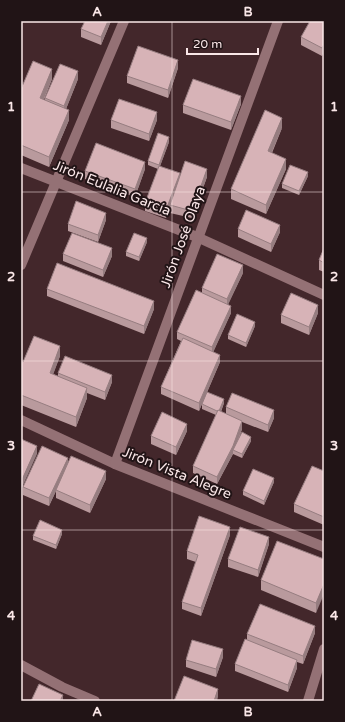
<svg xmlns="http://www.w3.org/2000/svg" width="345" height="722" viewBox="0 0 345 722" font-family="'Varela Round',sans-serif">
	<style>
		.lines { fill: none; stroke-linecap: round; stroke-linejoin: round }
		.minor { stroke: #947175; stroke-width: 10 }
		.wall { fill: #b99a9d }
		.shaded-wall { fill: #967d80 }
		.building { fill: #d7b3b7; stroke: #967d80 }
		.grid { fill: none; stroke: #fae7e8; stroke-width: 1; stroke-opacity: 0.55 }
		.labels { text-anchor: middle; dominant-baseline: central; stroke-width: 4; stroke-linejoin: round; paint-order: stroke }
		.street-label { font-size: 14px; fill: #fae7e8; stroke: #211416 }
		.neatline { fill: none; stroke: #fae7e8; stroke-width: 1.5 }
		.grid-label { font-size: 13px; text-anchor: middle; font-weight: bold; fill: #fae7e8 }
	</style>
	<rect width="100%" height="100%" fill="#43272b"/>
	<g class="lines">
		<!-- minor -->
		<g class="minor">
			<polyline points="21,168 197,237 324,295"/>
			<polyline points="21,265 124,21"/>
			<polyline points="21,420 115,464 324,547"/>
			<polyline points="115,464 278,21"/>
			<polyline points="21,665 62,687 95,701"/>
			<polyline points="308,701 324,649"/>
		</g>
	</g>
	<!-- wall -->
	<g class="wall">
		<polygon points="111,21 101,45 81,37 81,29"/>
		<polygon points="324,21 322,56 301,45 301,37"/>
		<polygon points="178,68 168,98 127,83 127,76"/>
		<polygon points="52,79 44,100 45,100 45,98 78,79 66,109 69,120 49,167 21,155 21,89"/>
		<polygon points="241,104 231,130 183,113 183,105"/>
		<polygon points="111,120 157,120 149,141 111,128"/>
		<polygon points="282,128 272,153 286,169 266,214 231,199 231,189"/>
		<polygon points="169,142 160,166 180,176 207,177 192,218 170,213 170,206 166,218 145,211 145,203 158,169 148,165 148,161"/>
		<polygon points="145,169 135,197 85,179 85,171"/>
		<polygon points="308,176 299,195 282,188 282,184"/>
		<polygon points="106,220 98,242 68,231 68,224"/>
		<polygon points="238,229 280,232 271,252 238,237"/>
		<polygon points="147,242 139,261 126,256 126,252"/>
		<polygon points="324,248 324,272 319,270 319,260"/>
		<polygon points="63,254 112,256 103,277 63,261"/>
		<polygon points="243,273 228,304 231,313 213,352 220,362 199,411 161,394 161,387 181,341 177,339 177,332 202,293 202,288"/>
		<polygon points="47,289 154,309 144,334 47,296"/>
		<polygon points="318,313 309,335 281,323 281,315"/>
		<polygon points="255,326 246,347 228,339 228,335"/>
		<polygon points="60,356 53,374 58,376 58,373 112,382 105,400 87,393 87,398 76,427 21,405 21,361 23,362"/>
		<polygon points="224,403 221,412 226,414 226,407 274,418 268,432 242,422 242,429 239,439 251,441 242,458 233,454 217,484 193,473 193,466 216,415 202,409 202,404"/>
		<polygon points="187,431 176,455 151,444 151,436"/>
		<polygon points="68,464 106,479 90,513 56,498 56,491 49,506 23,495 23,487"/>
		<polygon points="324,471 324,525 294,512 294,504"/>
		<polygon points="274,482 264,505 243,495 243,491"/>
		<polygon points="62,534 56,549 33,540 33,536"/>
		<polygon points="230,535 201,616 182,609 182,602 196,562 187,559 187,551"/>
		<polygon points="269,544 258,577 228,567 228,559"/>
		<polygon points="324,559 316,613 261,590 261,580"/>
		<polygon points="315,633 303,664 297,662 297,668 288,692 235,671 235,664 247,640 247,634"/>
		<polygon points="223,657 216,677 186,667 186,660"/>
	</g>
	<!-- shaded-wall -->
	<g class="shaded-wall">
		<polygon points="108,21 111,21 101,45 101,37"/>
		<polygon points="324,44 324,52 322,56 322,48"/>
		<polygon points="178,60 178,68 168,98 168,90"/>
		<polygon points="52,69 52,79 40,108 40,98"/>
		<polygon points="78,71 78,79 64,114 64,106"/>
		<polygon points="241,96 241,104 231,130 231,122"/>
		<polygon points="69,110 69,120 49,167 49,157"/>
		<polygon points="157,112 157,120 149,141 149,134"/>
		<polygon points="282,118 282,128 268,161 268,151"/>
		<polygon points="169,137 169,142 159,169 159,165"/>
		<polygon points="286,159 286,169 266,214 266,205"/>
		<polygon points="145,162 145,169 135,197 135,189"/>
		<polygon points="207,169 207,177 192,218 192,211"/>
		<polygon points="308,172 308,176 299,195 299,191"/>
		<polygon points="180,173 180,181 166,218 166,210"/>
		<polygon points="106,213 106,220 98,242 98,235"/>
		<polygon points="280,225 280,232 271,252 271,244"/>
		<polygon points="147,238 147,242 139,261 139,257"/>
		<polygon points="112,248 112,256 103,277 103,270"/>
		<polygon points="243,265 243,273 227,307 227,299"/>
		<polygon points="154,301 154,309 144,334 144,326"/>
		<polygon points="318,305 318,313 309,335 309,327"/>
		<polygon points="231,306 231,313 212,355 212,347"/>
		<polygon points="255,322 255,326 246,347 246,343"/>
		<polygon points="60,346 60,356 50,383 50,373"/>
		<polygon points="220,355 220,362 199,411 199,403"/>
		<polygon points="112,375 112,382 105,400 105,392"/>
		<polygon points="87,388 87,398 76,427 76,417"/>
		<polygon points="224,399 224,403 219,416 219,412"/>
		<polygon points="274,410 274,418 268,432 268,425"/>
		<polygon points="242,421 242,429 234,450 233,450 233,454 217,484 217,477"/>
		<polygon points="187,424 187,431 176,455 176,447"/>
		<polygon points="251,437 251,441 242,458 242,454"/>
		<polygon points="37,446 37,454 21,490 21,482"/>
		<polygon points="68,458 68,465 49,506 49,498"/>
		<polygon points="106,471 106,479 90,513 90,505"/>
		<polygon points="274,478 274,482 264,505 264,501"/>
		<polygon points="230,527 230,535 201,616 201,608"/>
		<polygon points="62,530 62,534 56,549 56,545"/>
		<polygon points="269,537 269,544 258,577 258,570"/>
		<polygon points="324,584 324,594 316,613 316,603"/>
		<polygon points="315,626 315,633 303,664 303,656"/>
		<polygon points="223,649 223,657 216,677 216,669"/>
		<polygon points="297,660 297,668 288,692 288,685"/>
		<polygon points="218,689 218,697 217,701 214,701"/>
		<polygon points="63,695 63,701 60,701"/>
	</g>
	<!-- building -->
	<g class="building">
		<polygon points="85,21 108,21 101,37 81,29"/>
		<polygon points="310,21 324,21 324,44 322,48 301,37"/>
		<polygon points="138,46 178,60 168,90 127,76"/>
		<polygon points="33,61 52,69 40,98 69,110 49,157 21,145 21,89"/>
		<polygon points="60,64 78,71 64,106 45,98"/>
		<polygon points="193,79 241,96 231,122 183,105"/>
		<polygon points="119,99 157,112 149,134 111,120"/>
		<polygon points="265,110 282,118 268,151 286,159 266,205 231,189"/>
		<polygon points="158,133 169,137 159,165 148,161"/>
		<polygon points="96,143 145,162 135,189 85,171"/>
		<polygon points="185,161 207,169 192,211 170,205"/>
		<polygon points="290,165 308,172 299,191 282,184"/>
		<polygon points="159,166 180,173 166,210 145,203"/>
		<polygon points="76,201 106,213 98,235 68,224"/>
		<polygon points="246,210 280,225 271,244 238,229"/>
		<polygon points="72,233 112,248 103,270 63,254"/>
		<polygon points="134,233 147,238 139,257 126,252"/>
		<polygon points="324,248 324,263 319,260"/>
		<polygon points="217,254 243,265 227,299 202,288"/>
		<polygon points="57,263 154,301 144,326 47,289"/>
		<polygon points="196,290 231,306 212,347 177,332"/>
		<polygon points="291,293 318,305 309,327 281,315"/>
		<polygon points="237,314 255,322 246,343 228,335"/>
		<polygon points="34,336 60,346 50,373 87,388 76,417 21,395 21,361 23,362"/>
		<polygon points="183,338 220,355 199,403 161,387"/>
		<polygon points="65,356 112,375 105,392 58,373"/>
		<polygon points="207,392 224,399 219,411 218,410 217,411 202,404"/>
		<polygon points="232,393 274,410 268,425 226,407"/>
		<polygon points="218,410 242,421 233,446 217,477 193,466"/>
		<polygon points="162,412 187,424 176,447 151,436"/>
		<polygon points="242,432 251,437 242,454 233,450"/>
		<polygon points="21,439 37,446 21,482"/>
		<polygon points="42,446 68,458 49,498 23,487"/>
		<polygon points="71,456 106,471 90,505 56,490"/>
		<polygon points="312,466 324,471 324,517 294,504"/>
		<polygon points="253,469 274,478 264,501 243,491"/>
		<polygon points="199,516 230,527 201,608 182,602 198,555 187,551"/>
		<polygon points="40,520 62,530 56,545 33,536"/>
		<polygon points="240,527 269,537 258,570 228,559"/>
		<polygon points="277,541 324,559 324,584 316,603 261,580"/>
		<polygon points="260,604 315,626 303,656 247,634"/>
		<polygon points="245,639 297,660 288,685 235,664"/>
		<polygon points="192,640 223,649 216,669 186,660"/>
		<polygon points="184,676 218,689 214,701 174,701"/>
		<polygon points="39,684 63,695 60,701 31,701"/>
	</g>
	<!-- grid -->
	<path class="grid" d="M172,21V701M21,192H324M21,361H324M21,530H324"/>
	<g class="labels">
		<!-- street labels -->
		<g class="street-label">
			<text transform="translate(112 188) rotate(22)">Jirón Eulalia García</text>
			<text transform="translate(183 237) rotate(-70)">Jirón José Olaya</text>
			<text transform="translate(177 473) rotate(22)">Jirón Vista Alegre</text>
		</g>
	</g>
	<!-- border -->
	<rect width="345" height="722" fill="none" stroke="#211416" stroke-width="44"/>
	<!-- scale -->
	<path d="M187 48v6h71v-6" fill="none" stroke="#fae7e8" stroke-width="2"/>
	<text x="193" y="48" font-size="12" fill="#fae7e8" stroke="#211416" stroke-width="3" paint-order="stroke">20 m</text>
	<rect x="22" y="22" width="301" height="678" class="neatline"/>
	<g class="grid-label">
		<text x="97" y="16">A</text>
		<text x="248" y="16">B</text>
		<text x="11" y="111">1</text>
		<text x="334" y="111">1</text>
		<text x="11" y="281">2</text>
		<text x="334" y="281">2</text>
		<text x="11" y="450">3</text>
		<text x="334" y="450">3</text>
		<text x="11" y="620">4</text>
		<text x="334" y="620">4</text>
		<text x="97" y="716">A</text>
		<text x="248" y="716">B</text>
	</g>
</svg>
